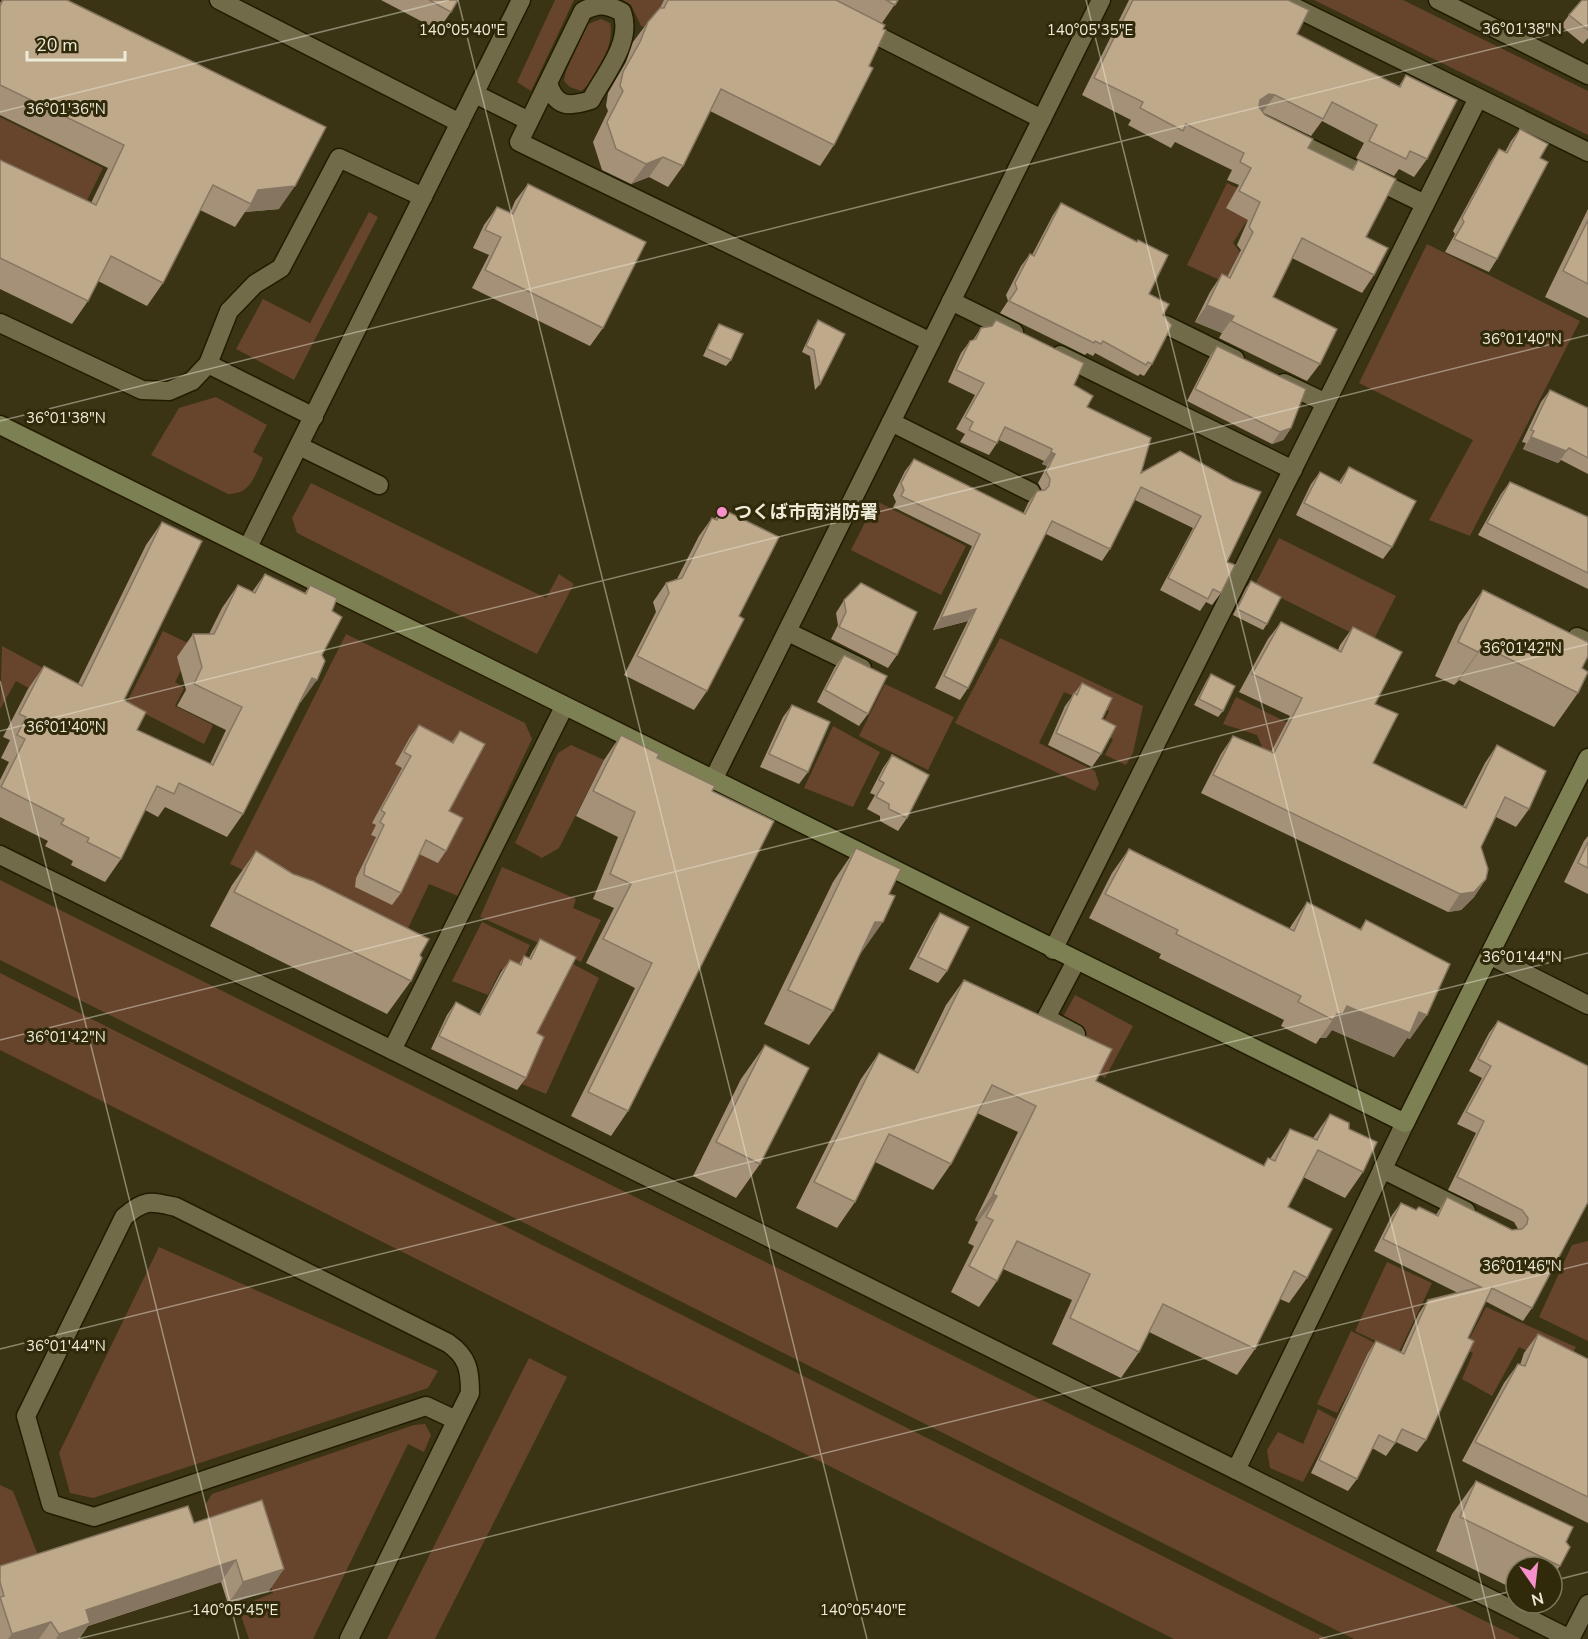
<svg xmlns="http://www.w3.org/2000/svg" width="1588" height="1639" viewBox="0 0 1588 1639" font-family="'Nunito Sans','Noto Sans JP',sans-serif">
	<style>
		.green { fill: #67442c }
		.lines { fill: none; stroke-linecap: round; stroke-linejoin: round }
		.lane-casing { stroke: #211c00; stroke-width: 21 }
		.street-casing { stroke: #211c00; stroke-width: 21 }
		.secondary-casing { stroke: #211c00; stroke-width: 21 }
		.lane { stroke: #716b4a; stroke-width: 18 }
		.street { stroke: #716b4a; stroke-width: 18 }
		.secondary { stroke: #7d8053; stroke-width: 18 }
		.wall { fill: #a49178 }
		.shaded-wall { fill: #867661 }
		.building { fill: #bfa98b; stroke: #867661; stroke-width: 1.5 }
		.ticks { fill: none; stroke: #eeebd9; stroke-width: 1.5; stroke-opacity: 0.45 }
		.poi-dot { fill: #f890cc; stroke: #302a0a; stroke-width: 2 }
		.labels { text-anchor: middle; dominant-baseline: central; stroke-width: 6; stroke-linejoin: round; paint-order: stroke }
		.poi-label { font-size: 18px; font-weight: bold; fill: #eeebd9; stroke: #302a0a; text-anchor: start }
		.ticks-label { font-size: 15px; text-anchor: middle; fill: #eeebd9; stroke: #302a0a; stroke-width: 6; stroke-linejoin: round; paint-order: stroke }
	</style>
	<rect width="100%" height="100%" fill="#3a3414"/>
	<!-- green -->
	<g class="green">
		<polygon points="555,0 574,0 531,91 517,82"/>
		<polygon points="623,0 664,0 650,29 641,26 631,5"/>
		<polygon points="1314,0 1403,0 1588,91 1588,135"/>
		<path d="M601,19L610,23C615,42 598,79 581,91L570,87L564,81L566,71L588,24Z"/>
		<polygon points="0,117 103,168 77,221 0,183"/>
		<polygon points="1227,183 1303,219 1297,247 1246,222 1233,243 1240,252 1224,282 1187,265"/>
		<polygon points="369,212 378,217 294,380 236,349 263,299 310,323"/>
		<polygon points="1427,244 1580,321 1470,536 1429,520 1473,440 1359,383"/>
		<path d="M216,397L267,425L253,452L263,458C254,477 251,494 228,494L151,455L179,408Z"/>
		<polygon points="311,483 546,598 559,574 574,584 537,654 297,533 292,518"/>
		<polygon points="876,501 966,546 941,595 851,550"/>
		<polygon points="1279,538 1396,596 1372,643 1255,585"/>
		<polygon points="163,631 194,646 175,682 184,688 175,706 213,725 204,744 126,704"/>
		<polygon points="346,634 525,723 532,739 458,896 429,884 401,943 230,864"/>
		<polygon points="1000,638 1143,706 1133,753 1126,765 1105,755 1113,739 1099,731 1109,711 1064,692 1039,743 1095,771 1099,784 1095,791 955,723"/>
		<polygon points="2,646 86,691 77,715 16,681 0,709"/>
		<polygon points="885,684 954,717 928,770 859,736"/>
		<polygon points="1236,697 1318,738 1303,769 1263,749 1257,735 1223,724"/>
		<polygon points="833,726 880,752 853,807 804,788"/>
		<polygon points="571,745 604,760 559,848 542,858 515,843 558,753"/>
		<polygon points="502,867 576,899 573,908 601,920 581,962 480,917"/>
		<polygon points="0,880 1521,1639 1354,1639 0,960"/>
		<polygon points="482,922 530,945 520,967 510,973 501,969 488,995 452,981"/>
		<polygon points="573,964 599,978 546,1094 522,1084 538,1048 533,1007 547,1015"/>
		<polygon points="0,973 1328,1639 1174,1639 0,1050"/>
		<polygon points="1075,995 1133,1026 1105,1078 1047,1046"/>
		<polygon points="1588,1241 1588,1341 1539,1317 1572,1245"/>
		<polygon points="159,1247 438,1371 428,1388 93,1498 70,1493 59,1453"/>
		<polygon points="1387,1262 1432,1283 1399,1352 1355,1331"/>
		<polygon points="1486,1307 1576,1347 1564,1368 1519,1347 1492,1396 1462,1379 1473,1353 1464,1349"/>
		<polygon points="1351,1331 1405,1358 1371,1351 1337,1413 1317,1404"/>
		<polygon points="529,1358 567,1377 435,1639 387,1639"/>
		<polygon points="1318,1409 1336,1419 1303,1482 1270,1468 1267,1450 1278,1432 1303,1444"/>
		<polygon points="425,1424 431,1435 424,1452 408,1444 313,1639 249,1639 238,1607 273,1593 248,1518 211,1530 205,1505 212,1494 414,1425"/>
		<polygon points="0,1485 13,1491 41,1563 0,1578"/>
	</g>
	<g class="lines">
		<defs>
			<g id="lane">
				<polyline points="219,0 460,123"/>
				<polyline points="862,28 1042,119"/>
				<path d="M548,83C556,108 569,107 591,100C605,74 633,41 622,12C606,4 599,3 583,11L519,142L931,342"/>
				<polyline points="475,94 529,121"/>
				<polyline points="0,323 142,390 169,391 192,381 208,364 229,311 255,284 281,268 339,158 423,197"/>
				<polyline points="208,364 314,417"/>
				<polyline points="299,446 379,485"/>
				<polyline points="1577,637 1588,642"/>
				<polyline points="1076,1034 1046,1018 1076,961"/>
				<path d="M349,1639L470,1393C470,1370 468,1357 448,1343L176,1207C150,1201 145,1199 124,1217L26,1416L51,1504L94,1517L426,1406L456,1420"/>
			</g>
			<g id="street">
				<polyline points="1280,0 1588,152"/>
				<polyline points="1438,0 1588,75"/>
				<polyline points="1287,137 1425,204"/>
				<polyline points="951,301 1014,332"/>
				<polyline points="1166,325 1235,359"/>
				<polyline points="1060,355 1293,470"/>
				<polyline points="1284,383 1326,403"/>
				<polyline points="891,422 1031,492"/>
				<polyline points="248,547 521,0"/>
				<polyline points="788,632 862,668"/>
				<polyline points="713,780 1101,0"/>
				<polyline points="0,855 1236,1470 1570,1639"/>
				<polyline points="1053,950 1478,98"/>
				<polyline points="1489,955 1588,1005"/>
				<polyline points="392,1050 564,707"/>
				<polyline points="1382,1169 1466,1211"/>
				<polyline points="1236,1470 1405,1123"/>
				<polyline points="1570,1639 1588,1604"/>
			</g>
			<polyline id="secondary" points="0,425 1405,1123 1588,758"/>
		</defs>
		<!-- lane casing -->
		<use href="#lane" class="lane-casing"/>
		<!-- street casing -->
		<use href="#street" class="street-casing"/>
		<!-- secondary casing -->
		<use href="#secondary" class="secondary-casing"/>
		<!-- lane -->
		<use href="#lane" class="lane"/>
		<!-- street -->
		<use href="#street" class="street"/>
		<!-- secondary -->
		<use href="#secondary" class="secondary"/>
	</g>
	<!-- wall -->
	<g class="wall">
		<polygon points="2,0 67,0 279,209 245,212 235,227 200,210 163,283 147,306 98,281 88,301 72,324 0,289 0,160 91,203 108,168 0,115 0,3"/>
		<polygon points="381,0 458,0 451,12 438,30"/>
		<polygon points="664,0 898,0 882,23 834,145 820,166 710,111 683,166 668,187 649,177 631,184 602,170 593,142 608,111 606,106 608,93 626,62 633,42 648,22 660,8"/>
		<polygon points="1129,0 1288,0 1297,34 1399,86 1406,75 1427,159 1414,177 1399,169 1394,176 1356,158 1364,143 1322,121 1311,136 1264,113 1308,148 1352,169 1358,160 1366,237 1374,275 1362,293 1292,258 1273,297 1320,364 1307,381 1219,338 1222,333 1195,322 1210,292 1222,274 1227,277 1241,250 1237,245 1248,220 1226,208 1239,185 1227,180 1232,170 1175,142 1171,148 1128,125 1131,120 1082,95"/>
		<polygon points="1588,0 1588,38 1583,44 1561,26 1569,15"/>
		<polygon points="1520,129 1540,158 1497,259 1489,272 1445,252 1455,234 1453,231 1491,161 1499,149 1505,152 1511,141"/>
		<polygon points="528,184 603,328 590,346 472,288 489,255 473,248 484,225 497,207 510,213 515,201"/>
		<polygon points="1061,203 1149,294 1163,315 1152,364 1144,376 1140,374 1138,376 1095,353 1093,356 1087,353 1085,355 1000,313 1008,301 1006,295 1021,266 1030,254 1032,255 1053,215"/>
		<polygon points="1588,209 1588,318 1545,297"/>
		<polygon points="818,320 820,384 815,390 810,356 802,352 814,326"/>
		<polygon points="719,324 731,360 726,366 703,356 715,330"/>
		<polygon points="981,328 1074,385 1087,407 1141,473 1180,451 1227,562 1221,593 1212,605 1206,602 1200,611 1160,590 1193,528 1135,500 1110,549 1102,561 1046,534 968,688 960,700 935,688 968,621 933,630 972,546 893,507 896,502 893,495 905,471 914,459 1023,514 1028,503 1037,491 1042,490 1038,483 1047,466 1042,464 1044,461 999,440 989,455 960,442 965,434 956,429 975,395 948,382 961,353 970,341 973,340"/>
		<polygon points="1217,346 1291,428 1283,440 1272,444 1187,401 1209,358"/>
		<polygon points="1550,390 1588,408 1588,474 1561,460 1558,463 1523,449 1526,443 1522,442 1541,402"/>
		<polygon points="1349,467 1392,547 1383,559 1296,515 1311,484 1320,472 1339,482"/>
		<polygon points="1510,482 1588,517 1588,589 1478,535 1501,494"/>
		<polygon points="722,509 739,616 707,691 694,710 624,675 656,612 653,602 666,583 677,579 699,536 712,518 715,519"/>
		<polygon points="162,522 124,700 137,730 210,764 226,730 177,706 186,690 177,657 193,634 209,634 222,608 238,585 252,592 265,574 304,594 310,585 332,611 322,655 301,702 299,702 243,814 227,837 165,807 158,817 145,810 121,859 105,882 71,865 73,861 45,846 48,841 0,817 0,780 9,762 1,758 10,740 3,737 28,689 44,666 78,684 146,545"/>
		<polygon points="1251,581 1267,624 1263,630 1233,615 1246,588"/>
		<polygon points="1483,590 1582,668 1578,693 1554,727 1459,680 1454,685 1435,676 1459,624"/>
		<polygon points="844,600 897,655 888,668 831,639 838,625 836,613"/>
		<polygon points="1281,622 1338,650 1340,645 1353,627 1375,704 1373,763 1463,806 1485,763 1497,745 1529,809 1516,827 1496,817 1481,847 1486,879 1474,897 1461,910 1448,912 1201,793 1221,754 1233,736 1271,752 1290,716 1239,692 1268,639"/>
		<polygon points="844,655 868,714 859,726 817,702 835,667"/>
		<polygon points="1211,674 1223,711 1218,717 1194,705 1207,680"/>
		<polygon points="1082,683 1102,719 1101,754 1092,767 1048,745 1065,706"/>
		<polygon points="792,705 808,772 799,784 760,767 783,717"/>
		<polygon points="419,725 451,743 460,731 449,811 446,851 438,863 419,854 401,893 392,905 355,887 356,878 376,837 371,835 376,825 372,823 402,768 395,764 410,737"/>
		<polygon points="621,735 657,758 712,791 628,1111 611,1136 571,1116 635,988 586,963 614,908 593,899 618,837 576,816 604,760"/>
		<polygon points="892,755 907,818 898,831 880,821 880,816 867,809 875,795 870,793 883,768"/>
		<polygon points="1588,836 1588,894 1564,882 1584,841"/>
		<polygon points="856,848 860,954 833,1011 809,1045 764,1024 833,882"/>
		<polygon points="1129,849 1289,929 1307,902 1360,929 1366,920 1410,1039 1407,1038 1394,1057 1332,1030 1326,1038 1320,1038 1316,1044 1281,1026 1284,1020 1159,958 1161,954 1089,918 1112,873"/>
		<polygon points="256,851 420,955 411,981 387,1014 210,926 232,885"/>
		<polygon points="940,913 947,971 938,983 909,969 932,925"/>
		<polygon points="540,939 537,1033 526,1078 517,1090 431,1049 447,1015 456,1002 479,1014 501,972 510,960 519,964 524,956 529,958 532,952"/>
		<polygon points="964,980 1096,1081 1263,1166 1268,1158 1270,1159 1290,1129 1313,1138 1330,1114 1349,1129 1363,1172 1345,1198 1303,1177 1288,1207 1307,1278 1289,1303 1280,1299 1255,1349 1237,1375 1149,1332 1139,1352 1121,1378 1052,1344 1072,1300 1003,1269 997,1281 979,1307 951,1292 974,1246 968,1243 978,1222 975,1220 1018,1132 977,1113 951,1164 933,1190 875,1162 855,1202 837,1228 796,1208 861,1079 879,1053 914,1071 946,1005"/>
		<polygon points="1498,1021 1588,1066 1532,1308 1523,1321 1485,1301 1468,1338 1426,1440 1417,1452 1396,1442 1386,1456 1372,1448 1357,1479 1348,1491 1311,1473 1368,1353 1376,1341 1401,1352 1419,1313 1428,1300 1458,1293 1374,1251 1392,1215 1401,1203 1416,1210 1436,1215 1447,1197 1512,1230 1518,1229 1514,1222 1448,1190 1476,1133 1457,1124 1482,1078 1469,1071 1489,1033"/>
		<polygon points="765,1045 760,1164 736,1198 693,1176 741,1079"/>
		<polygon points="1538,1334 1588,1359 1588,1523 1462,1461 1504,1383 1518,1364 1520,1365 1524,1353"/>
		<polygon points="1476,1481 1566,1542 1560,1566 1552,1577 1552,1567 1516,1567 1516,1590 1436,1551 1452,1514"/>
		<polygon points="194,1523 269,1591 228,1604 221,1582 88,1626 79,1639 0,1639 0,1566"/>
	</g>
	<!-- shaded-wall -->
	<g class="shaded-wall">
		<polygon points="1269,94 1275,95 1262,113 1257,112 1260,100"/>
		<polygon points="663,157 649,177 631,184 646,164"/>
		<polygon points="295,186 279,209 245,212 251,204 258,190"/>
		<polygon points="1207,305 1234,316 1222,333 1195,322"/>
		<polygon points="1291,428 1283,440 1272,444 1280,432"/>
		<polygon points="1531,437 1569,448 1558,463 1523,449"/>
		<polygon points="1051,452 1055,454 1047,466 1042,464"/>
		<polygon points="976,609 968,621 933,630 941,618"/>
		<polygon points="1483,646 1459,680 1454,685 1478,652"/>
		<polygon points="312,678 317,680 301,702 296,700"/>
		<polygon points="1486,879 1474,897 1461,910 1448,912 1460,894"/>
		<polygon points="875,922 883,922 859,956"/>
		<polygon points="1347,1006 1419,1012 1427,1015 1410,1039 1407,1038 1394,1057 1332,1030 1326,1038 1320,1038 1337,1014"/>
		<polygon points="993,1194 997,1196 978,1222 975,1220"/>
		<polygon points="236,1560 221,1582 88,1626 79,1639 56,1639 59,1634 86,1610"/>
		<polygon points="284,1569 269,1591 228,1604 243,1582"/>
		<polygon points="51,1622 39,1639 8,1639 12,1634"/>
	</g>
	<!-- building -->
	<g class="building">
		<polygon points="3,0 67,0 326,127 295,186 258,190 251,204 213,185 163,283 111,256 88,301 0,258 0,160 96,205 124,145 0,85 0,6"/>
		<polygon points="429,0 458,0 451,12"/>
		<polygon points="668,0 836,0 885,25 883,29 886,30 869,66 873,68 834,145 721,89 683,166 663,157 646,164 616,149 607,122 623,91 620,86 623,72 640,42 648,22 660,8 664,8"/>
		<polygon points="886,0 898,0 895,5"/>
		<polygon points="1133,0 1288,0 1309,10 1297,34 1400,87 1406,75 1457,100 1427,159 1410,151 1406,159 1369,141 1377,125 1332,102 1323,119 1275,95 1269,94 1260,100 1259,107 1265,115 1313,139 1308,148 1353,170 1358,160 1396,179 1366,237 1388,248 1374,275 1302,238 1273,297 1337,329 1320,364 1231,321 1234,316 1207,305 1222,274 1230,278 1253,232 1249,227 1260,202 1239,191 1251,168 1240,162 1244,153 1186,124 1183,131 1140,108 1143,102 1094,78"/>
		<polygon points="1582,0 1588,0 1588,30 1569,15"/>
		<polygon points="1520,129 1548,144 1540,158 1548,162 1497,259 1454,239 1464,222 1462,218 1499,149 1507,153"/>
		<polygon points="528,184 646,242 603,328 485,270 501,237 485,230 497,207 513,214"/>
		<polygon points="1061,203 1137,242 1138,240 1168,255 1149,294 1169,304 1163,315 1172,325 1152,364 1148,362 1146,365 1103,341 1101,344 1095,341 1094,343 1009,301 1017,289 1015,283 1030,254 1034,256"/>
		<polygon points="1588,220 1588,284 1563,271"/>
		<polygon points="818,320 845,334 820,384 814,350 806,346"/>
		<polygon points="996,320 1084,363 1074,385 1093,396 1087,407 1151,438 1141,473 1180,451 1233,481 1261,492 1227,562 1235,565 1221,593 1213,589 1208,599 1168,578 1201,516 1141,487 1110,549 1052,521 968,688 944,676 976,609 941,618 980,534 901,496 904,490 901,483 914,459 1025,514 1037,491 1045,490 1049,486 1050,479 1046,472 1055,454 1051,452 1052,449 1005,427 997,443 969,430 973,422 965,417 984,383 956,370 970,341 976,339 981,328 992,326"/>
		<polygon points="719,324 743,334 731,360 707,349"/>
		<polygon points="1217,346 1306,389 1291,428 1280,432 1195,389"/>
		<polygon points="1550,390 1588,408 1588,458 1569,448 1566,451 1531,437 1534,431 1531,430"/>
		<polygon points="1349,467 1416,501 1392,547 1304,503 1320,472 1341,483"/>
		<polygon points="1510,482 1588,517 1588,573 1487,523"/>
		<polygon points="722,509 779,537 739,616 744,619 707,691 637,656 669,593 666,583 682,578 712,518 717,520"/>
		<polygon points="162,522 202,541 124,700 146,712 137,730 213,765 242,707 194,684 202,667 193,634 214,634 238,585 255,593 265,574 306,594 310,585 337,598 332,611 342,617 322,655 325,661 317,680 312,678 243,814 179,783 174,794 157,786 121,859 87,842 89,838 61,824 64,819 1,787 25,739 17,735 26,717 19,714 44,666 82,686"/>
		<polygon points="1251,581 1281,597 1267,624 1237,609"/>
		<polygon points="861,583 917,612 897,655 839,627 846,612 844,600"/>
		<polygon points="1483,590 1588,642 1588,656 1582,668 1588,672 1578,693 1483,646 1478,652 1458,642"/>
		<polygon points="1281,622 1341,652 1353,627 1402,652 1375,704 1398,714 1373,763 1466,808 1497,745 1546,771 1529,809 1505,797 1481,847 1488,869 1486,879 1474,892 1460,894 1213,775 1233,736 1274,753 1302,698 1252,674"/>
		<polygon points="844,655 887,676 868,714 825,690"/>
		<polygon points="1211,674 1235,686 1223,711 1199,699"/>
		<polygon points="1082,683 1112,698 1102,719 1116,726 1101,754 1056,733 1074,693 1077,695"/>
		<polygon points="792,705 830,722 808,772 769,754"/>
		<polygon points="419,725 453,743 460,731 485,744 449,811 463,818 446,851 426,840 401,893 364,875 365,866 384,825 380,822 385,813 381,810 411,756 404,752"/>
		<polygon points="621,735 659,754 657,758 715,786 712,791 774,821 628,1111 588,1092 652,963 603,939 631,884 610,874 635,812 593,791"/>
		<polygon points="892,755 929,775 907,818 889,809 889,804 876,797 884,783 879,780"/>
		<polygon points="1588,842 1588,868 1578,863"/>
		<polygon points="856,848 901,869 889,894 895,896 883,922 875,922 833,1011 788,990"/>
		<polygon points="1129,849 1294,931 1307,902 1361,930 1366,920 1450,964 1427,1015 1419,1012 1410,1033 1347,1006 1343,1014 1337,1014 1333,1020 1298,1002 1301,996 1176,934 1178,930 1105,894"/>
		<polygon points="256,851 293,874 313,881 429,939 420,955 422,958 411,981 234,892"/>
		<polygon points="940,913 969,927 947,971 918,957"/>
		<polygon points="540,939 576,957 537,1033 544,1037 526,1078 439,1036 456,1002 480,1015 510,960 521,965 524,956 531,959"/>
		<polygon points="964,980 1112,1049 1096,1081 1264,1166 1268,1158 1275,1161 1290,1129 1317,1140 1330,1114 1349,1123 1349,1129 1377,1142 1363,1172 1318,1150 1288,1207 1332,1229 1307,1278 1294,1271 1255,1349 1163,1304 1139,1352 1070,1318 1090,1274 1017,1241 997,1281 969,1266 993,1220 986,1217 997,1196 993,1194 1036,1106 992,1085 951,1164 889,1134 855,1202 814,1182 879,1053 918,1073"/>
		<polygon points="1498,1021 1588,1066 1588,1202 1532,1308 1492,1288 1468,1338 1474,1341 1426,1440 1402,1429 1395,1443 1379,1435 1357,1479 1319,1460 1376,1341 1404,1354 1428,1300 1481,1287 1383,1239 1401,1203 1416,1210 1419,1207 1438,1216 1447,1197 1512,1230 1522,1229 1527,1224 1528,1218 1522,1210 1457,1177 1484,1121 1466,1112 1491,1066 1478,1059"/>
		<polygon points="765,1045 809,1068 760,1164 716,1142"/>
		<polygon points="1538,1334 1588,1359 1588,1497 1475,1442 1518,1364 1525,1366"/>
		<polygon points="1476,1481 1573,1527 1566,1542 1570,1547 1560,1566 1460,1517"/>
		<polygon points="262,1500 284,1569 243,1582 236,1560 86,1610 90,1623 59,1634 51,1622 12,1634 0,1597 4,1596 0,1582 0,1566 188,1506 194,1523"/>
	</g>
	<!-- ticks -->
	<path class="ticks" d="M458,0L867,1639M1086,0L1495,1639M0,112L449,0M0,421L1588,25M0,681L239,1639M0,731L1588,335M0,1040L1588,644M0,1349L1588,953M1552,1581L1588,1572M78,1639L1588,1263M1319,1639L1516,1590"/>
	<!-- markers -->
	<circle class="poi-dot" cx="722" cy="512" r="6"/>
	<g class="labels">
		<!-- poi labels -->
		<g class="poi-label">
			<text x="734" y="512">つくば市南消防署</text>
		</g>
	</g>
	<g class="ticks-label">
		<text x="1522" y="34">36°01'38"N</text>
		<text x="462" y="35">140°05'40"E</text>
		<text x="1090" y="35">140°05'35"E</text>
		<text x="66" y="114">36°01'36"N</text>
		<text x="1522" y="344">36°01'40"N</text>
		<text x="66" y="423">36°01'38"N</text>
		<text x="1522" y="653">36°01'42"N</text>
		<text x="66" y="732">36°01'40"N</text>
		<text x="1522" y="962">36°01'44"N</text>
		<text x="66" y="1042">36°01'42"N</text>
		<text x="1522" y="1271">36°01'46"N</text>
		<text x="66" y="1351">36°01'44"N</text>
		<text x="235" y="1615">140°05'45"E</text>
		<text x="863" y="1615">140°05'40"E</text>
	</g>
	<!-- north arrow -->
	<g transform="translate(1534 1585) rotate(166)"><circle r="28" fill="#302a0a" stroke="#7c775d" stroke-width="1.5"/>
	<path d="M0-4.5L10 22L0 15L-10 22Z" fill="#f890cc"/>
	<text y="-9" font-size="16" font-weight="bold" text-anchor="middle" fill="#eeebd9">N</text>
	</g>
	<!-- scale -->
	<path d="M27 51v9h98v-9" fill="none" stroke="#eeebd9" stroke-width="3"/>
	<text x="36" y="51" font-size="18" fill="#eeebd9" stroke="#302a0a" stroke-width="4.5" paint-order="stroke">20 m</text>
</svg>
